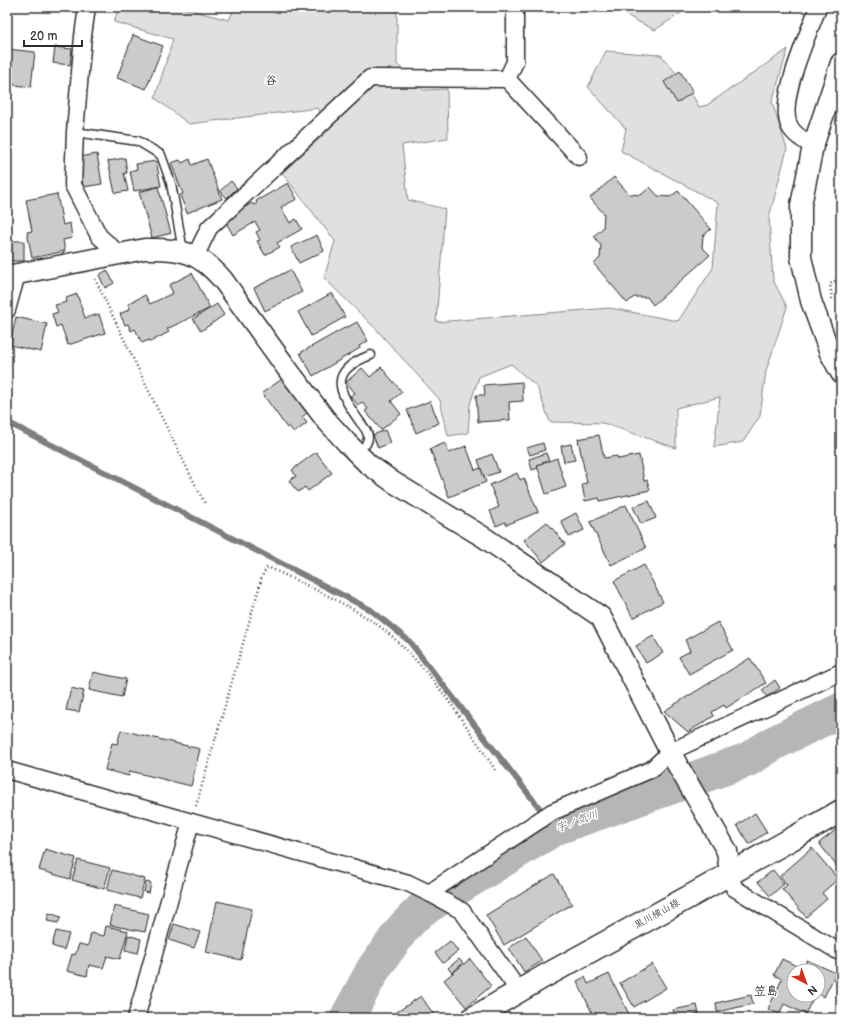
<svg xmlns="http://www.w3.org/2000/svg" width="848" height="1025" viewBox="0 0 848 1025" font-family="'Balsamiq Sans','Klee One',sans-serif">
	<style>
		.green { fill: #e0e0e0; stroke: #868686 }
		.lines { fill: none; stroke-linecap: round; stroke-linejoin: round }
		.stream { stroke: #7e7e7e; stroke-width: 6 }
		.river { stroke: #b6b6b6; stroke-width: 35 }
		.building { fill: #cbcbcb; stroke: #2b2b2b }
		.service-casing { stroke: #2b2b2b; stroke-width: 11 }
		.minor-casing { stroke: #2b2b2b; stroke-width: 19 }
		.tertiary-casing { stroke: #2b2b2b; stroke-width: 23 }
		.secondary-casing { stroke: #2b2b2b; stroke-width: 25 }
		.path { stroke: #2b2b2b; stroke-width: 2.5; stroke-dasharray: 1 3; stroke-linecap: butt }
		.service { stroke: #fff; stroke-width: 8 }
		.minor { stroke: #fff; stroke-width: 16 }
		.tertiary { stroke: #fff; stroke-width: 20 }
		.secondary { stroke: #fff; stroke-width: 22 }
		.labels { text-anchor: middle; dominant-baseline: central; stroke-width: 3; stroke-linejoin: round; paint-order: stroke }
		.street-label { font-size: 10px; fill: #2b2b2b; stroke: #fff }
		.water-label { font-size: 11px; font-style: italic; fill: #5c5c5c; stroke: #fff }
		.quarter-label { font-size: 12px; font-weight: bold; fill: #2b2b2b; stroke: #fff }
	</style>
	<rect width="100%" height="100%" fill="#fff"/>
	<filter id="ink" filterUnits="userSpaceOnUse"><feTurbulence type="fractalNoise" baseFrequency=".025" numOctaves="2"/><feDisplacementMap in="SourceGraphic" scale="8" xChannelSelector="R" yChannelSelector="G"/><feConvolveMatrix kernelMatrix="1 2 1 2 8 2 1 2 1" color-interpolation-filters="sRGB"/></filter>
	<g filter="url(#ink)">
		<!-- green -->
		<g class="green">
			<polygon points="119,7 178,7 229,20 235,7 392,7 397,12 397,64 423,90 447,89 448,138 402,145 408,200 445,209 436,322 610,308 678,321 713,268 718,203 621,151 626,129 588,87 606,51 661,55 689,89 699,107 707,105 788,49 772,102 787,149 769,218 773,280 787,307 766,371 760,416 743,442 714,447 720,397 676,408 676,448 603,423 550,422 537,387 511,364 479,377 470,404 468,433 448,436 440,400 375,328 324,278 335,241 282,173 329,130 318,108 189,124 155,98 173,39 114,22"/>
			<polygon points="614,7 690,7 655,30 635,20"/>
		</g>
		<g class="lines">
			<!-- stream -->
			<polyline class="stream" points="7,422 371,610 409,641 555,828"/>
			<!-- river -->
			<polyline class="river" points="347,1018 374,968 404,927 421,910 555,828 747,760 774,743 841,710"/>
		</g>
		<!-- building -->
		<g class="building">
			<polygon points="133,35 163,46 146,89 117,78"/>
			<polygon points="55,47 72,49 70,65 53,63"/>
			<polygon points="7,49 35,52 31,87 7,84"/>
			<polygon points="680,71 693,92 677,103 664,82"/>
			<polygon points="97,154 102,184 83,187 79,157"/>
			<polygon points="125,158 127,173 124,173 128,191 115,193 108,161"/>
			<polygon points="190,159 192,165 207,159 222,199 187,213 180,195 183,194 171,163 180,160 182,163"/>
			<polygon points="156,161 161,186 134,191 130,171 137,169 136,164"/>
			<polygon points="614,177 629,194 641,195 650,187 658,196 670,197 678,191 711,229 703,236 702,247 710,255 653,305 647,297 634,297 627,303 594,264 600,258 601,246 594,236 603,228 604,214 590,198"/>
			<polygon points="231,181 237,188 227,198 220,191"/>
			<polygon points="288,183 297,199 281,207 290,223 296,219 302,229 277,243 280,247 265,255 257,241 260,240 256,232 260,230 255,222 233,235 224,219 252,203 254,205 257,203 256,201"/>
			<polygon points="158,187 171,233 152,238 139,192"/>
			<polygon points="57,194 63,225 70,223 72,238 63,240 65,251 32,258 27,232 32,231 26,200"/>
			<polygon points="317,235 324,251 299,263 291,247"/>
			<polygon points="7,238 9,238 9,241 24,241 24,261 9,261 9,265 7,265"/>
			<polygon points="107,270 114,283 105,288 99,275"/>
			<polygon points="290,270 302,292 265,311 254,288"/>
			<polygon points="192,273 210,308 167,329 169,332 150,342 149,340 142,343 135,329 131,331 128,324 125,325 120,314 130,309 128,304 145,295 150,304 173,293 169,285"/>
			<polygon points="332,293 345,317 311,336 298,312"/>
			<polygon points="77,294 85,318 99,314 105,333 68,345 61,325 56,327 52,314 58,312 55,305 67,302 66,298"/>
			<polygon points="217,304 224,315 201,331 193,319"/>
			<polygon points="16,317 47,324 41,352 10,345"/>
			<polygon points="357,322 368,341 359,346 360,348 313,376 300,353 348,326 348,327"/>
			<polygon points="381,367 402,392 391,401 401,414 381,430 365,411 368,409 362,402 358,405 350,396 355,393 346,382 362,368 370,377"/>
			<polygon points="282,379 307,413 302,417 307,423 294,433 289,426 287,428 262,393"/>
			<polygon points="522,382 523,401 509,402 510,420 478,422 476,395 485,395 484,385"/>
			<polygon points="430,401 439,423 416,433 407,410"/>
			<polygon points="385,430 390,443 378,448 373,435"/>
			<polygon points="599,435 604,458 617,456 618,459 639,455 644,481 647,480 650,490 600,501 599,498 585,501 582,484 587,483 578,439"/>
			<polygon points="445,443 449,453 466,446 475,470 481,468 486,482 449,497 430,449"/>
			<polygon points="543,443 545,450 530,455 527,448"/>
			<polygon points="571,444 575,460 564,462 561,446"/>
			<polygon points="316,452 332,473 308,491 305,487 298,492 289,481 296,476 292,470"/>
			<polygon points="546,453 549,461 537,465 538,468 532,470 529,459"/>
			<polygon points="492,454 499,472 484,477 478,460"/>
			<polygon points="557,458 566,487 546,494 537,465"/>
			<polygon points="517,473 520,480 524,478 538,512 506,525 505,522 496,526 490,511 499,507 490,485"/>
			<polygon points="649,501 656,518 641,524 633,507"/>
			<polygon points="626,505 646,548 611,565 590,522"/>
			<polygon points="576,513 584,530 569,537 561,521"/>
			<polygon points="547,522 565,544 543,562 524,540"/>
			<polygon points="644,565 663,602 633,618 614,581"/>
			<polygon points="718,622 733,650 689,674 679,657 690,651 685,640"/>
			<polygon points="653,636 663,653 646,663 636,646"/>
			<polygon points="750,658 766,683 726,708 724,705 712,712 714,716 688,732 664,711"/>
			<polygon points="93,672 126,679 122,697 89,690"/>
			<polygon points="775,680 780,688 767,697 762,690"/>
			<polygon points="71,688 84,691 79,712 66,710"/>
			<polygon points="121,730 200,749 191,786 130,771 129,776 105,770 112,743 117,744"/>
			<polygon points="755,813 767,832 749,844 737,825"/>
			<polygon points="841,826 841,872 819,843"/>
			<polygon points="812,848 838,879 822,893 827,899 806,917 782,889 787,885 780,876"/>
			<polygon points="45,849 76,858 70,879 39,870"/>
			<polygon points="78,860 110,868 104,889 72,880"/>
			<polygon points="112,870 145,879 140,898 107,890"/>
			<polygon points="773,870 784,884 770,896 758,882"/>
			<polygon points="554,874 572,904 504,945 486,915"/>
			<polygon points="146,882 151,883 149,893 144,892"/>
			<polygon points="217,901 252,909 241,960 206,952"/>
			<polygon points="114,906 149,914 145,932 110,925"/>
			<polygon points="49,913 61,917 58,923 47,921"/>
			<polygon points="174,924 200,932 194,948 169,940"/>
			<polygon points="106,926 128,931 120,959 107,956 103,968 89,965 87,976 67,971 72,954 75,955 79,944 88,946 91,933 104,936"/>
			<polygon points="56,931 69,934 64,950 52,946"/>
			<polygon points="128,935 141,939 138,953 125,950"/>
			<polygon points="526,936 542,961 524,972 509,948"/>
			<polygon points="450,941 458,951 443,963 435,953"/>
			<polygon points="459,959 463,963 452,973 448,968"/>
			<polygon points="470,959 491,986 466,1007 444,980"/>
			<polygon points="782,959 803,969 807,960 836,973 824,997 818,994 818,971 794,971 794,995 815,995 805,1014 784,1004 779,1014 768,1009 782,979 774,975"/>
			<polygon points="652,964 666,988 634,1007 620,983"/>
			<polygon points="609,974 631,1018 599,1018 597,1014 593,1015 577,981 585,977 588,984"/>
			<polygon points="751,995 753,1004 717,1012 716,1003"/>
			<polygon points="421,996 436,1018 388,1018"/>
			<polygon points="697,1005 699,1014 686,1017 686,1015 675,1017 673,1010"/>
		</g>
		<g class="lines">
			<defs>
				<g id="service">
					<polyline points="75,132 138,141 161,155 171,183 183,251"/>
					<path d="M366,444C367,442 368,440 368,438C369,432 363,426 360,422C338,391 327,371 371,355"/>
				</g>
				<g id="minor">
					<polyline points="87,7 83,36 75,132 73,185 99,236 119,254"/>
					<polyline points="507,79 515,62 515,7"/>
					<path d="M813,146C805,141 795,136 790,127C776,102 809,34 818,7"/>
					<polyline points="195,257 209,228 370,78 507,79 579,157"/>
					<polyline points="7,310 17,274"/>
					<polyline points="7,770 408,883 433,895 462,911 519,991"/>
					<polyline points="730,873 734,888 841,953"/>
					<polyline points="429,893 552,812 652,769 670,752 841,672"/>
					<polyline points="136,1018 191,822"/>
				</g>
				<g id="tertiary">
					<polyline points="841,63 813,146 801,205 801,257 811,301 830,353 841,373"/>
					<path d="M7,276L145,249C181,248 199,252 223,280L291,374L326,420L347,443L368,464L393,482L485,538L601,617L670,752L727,851L730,873"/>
				</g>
				<polyline id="secondary" points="473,1018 543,977 696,893 841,811"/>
			</defs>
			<!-- service casing -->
			<use href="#service" class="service-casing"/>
			<!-- minor casing -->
			<use href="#minor" class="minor-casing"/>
			<!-- tertiary casing -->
			<use href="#tertiary" class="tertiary-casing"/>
			<!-- secondary casing -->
			<use href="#secondary" class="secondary-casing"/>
			<!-- path -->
			<g class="path">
				<polyline points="95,279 157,408 205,504"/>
				<polyline points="832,299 830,284 841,277"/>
				<path d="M196,806L263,574L267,568H270C306,585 342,601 375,623C423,657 464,722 496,771"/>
			</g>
			<!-- service -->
			<use href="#service" class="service"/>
			<!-- minor -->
			<use href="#minor" class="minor"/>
			<!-- tertiary -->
			<use href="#tertiary" class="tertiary"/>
			<!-- secondary -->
			<use href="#secondary" class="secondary"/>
		</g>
	</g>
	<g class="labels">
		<!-- street labels -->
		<g class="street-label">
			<text transform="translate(657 914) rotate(-29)">黒川横山線</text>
		</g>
		<!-- water labels -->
		<g class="water-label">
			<text transform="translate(577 821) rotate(-20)">宇ノ気川</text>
		</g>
		<!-- quarter labels -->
		<g class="quarter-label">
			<text x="271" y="80">谷</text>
			<text x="766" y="991">笠島</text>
		</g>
	</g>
	<!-- margin -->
	<rect width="848" height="1025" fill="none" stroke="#fff" stroke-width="24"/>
	<rect x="12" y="12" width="824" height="1001" fill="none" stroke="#2b2b2b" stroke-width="1.5" filter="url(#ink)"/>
	<!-- north arrow -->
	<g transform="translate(806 983) rotate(139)"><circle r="19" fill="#ffffff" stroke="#aaaaaa"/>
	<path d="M0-3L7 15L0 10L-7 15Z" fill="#c8321e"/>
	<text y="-6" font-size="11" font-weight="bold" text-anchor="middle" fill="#2b2b2b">N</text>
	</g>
	<!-- scale -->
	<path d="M24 40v6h58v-6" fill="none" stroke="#2b2b2b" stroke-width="2"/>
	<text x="30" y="40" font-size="12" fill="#2b2b2b" stroke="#ffffff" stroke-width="3" paint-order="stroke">20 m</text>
</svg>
